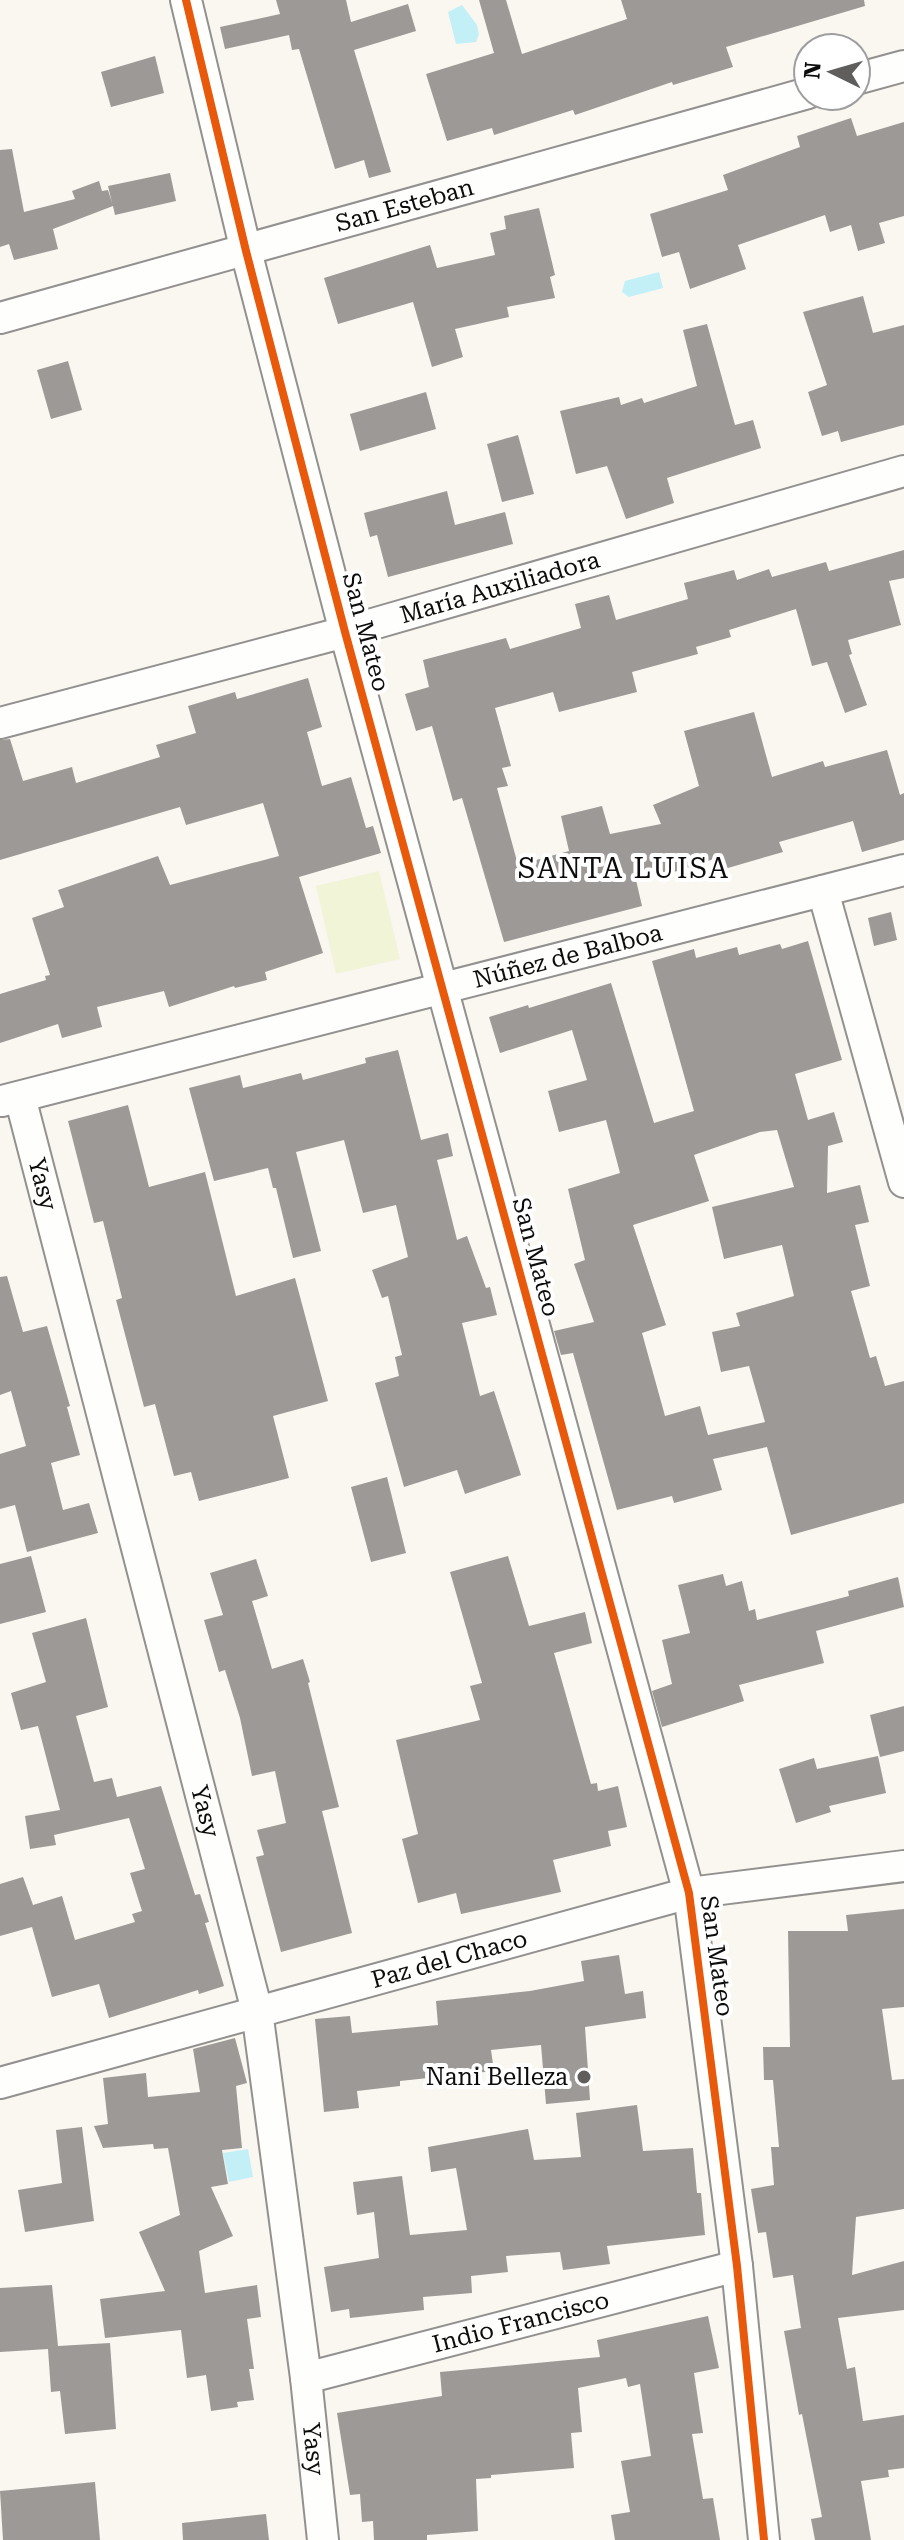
<svg xmlns="http://www.w3.org/2000/svg" width="904" height="2540" viewBox="0 0 904 2540" font-family="'Roboto Serif',serif">
	<style>
		.pitch { fill: #f2f4d8 }
		.water { fill: #c3f0f7 }
		.building { fill: #9d9996; fill-rule: evenodd }
		.lines { fill: none; stroke-linecap: round; stroke-linejoin: round }
		.minor-casing { stroke: #93918f; stroke-width: 34 }
		.minor { stroke: #fefefd; stroke-width: 30 }
		.cycleway-casing { stroke: #fff; stroke-width: 13 }
		.cycleway { stroke: #e8590c; stroke-width: 8 }
		.poi-dot { fill: #5f5e5c; stroke: #fff; stroke-width: 3 }
		.labels { text-anchor: middle; dominant-baseline: central; stroke-width: 8; stroke-linejoin: round; paint-order: stroke }
		.street-label { font-size: 24px; fill: #0c0c0c; stroke: #fff }
		.poi-label { font-size: 24px; fill: #0c0c0c; stroke: #fff; text-anchor: end }
		.quarter-label { font-size: 28px; letter-spacing: 2px; fill: #0c0c0c; stroke: #fff }
	</style>
	<rect width="100%" height="100%" fill="#faf6f0"/>
	<!-- pitch -->
	<polygon class="pitch" points="379,871 400,959 336,974 316,886"/>
	<!-- water -->
	<g class="water">
		<polygon points="462,5 477,25 479,34 476,42 456,44 448,12"/>
		<polygon points="659,272 663,288 629,297 622,292 625,281"/>
		<polygon points="248,2149 253,2177 229,2182 223,2153"/>
	</g>
	<!-- building -->
	<g class="building">
		<polygon points="276,0 346,0 351,22 408,4 416,31 354,50 391,172 369,178 364,160 335,169 299,49 292,50 289,35 225,49 220,27 280,14"/>
		<polygon points="479,0 506,0 522,54 627,19 621,0 864,0 865,6 726,47 733,67 673,85 672,82 575,115 573,110 494,135 492,128 447,141 426,74 494,53"/>
		<polygon points="155,56 164,93 111,107 101,72"/>
		<polygon points="851,118 857,136 904,122 904,216 879,223 885,243 858,251 851,225 830,232 825,215 738,245 746,269 690,289 679,252 662,257 650,214 728,190 723,175 800,147 797,136"/>
		<polygon points="12,149 24,212 75,199 72,191 99,181 102,191 108,190 112,203 108,186 170,173 176,201 115,215 113,206 53,229 58,249 14,260 9,244 0,247 0,150"/>
		<polygon points="539,208 555,275 550,277 555,298 507,307 509,317 455,329 463,357 432,367 413,302 338,324 324,278 430,245 437,268 495,255 490,233 506,229 504,216"/>
		<polygon points="863,296 873,333 904,325 904,425 841,442 838,431 822,436 808,392 827,385 803,312"/>
		<polygon points="707,324 735,425 753,420 761,448 667,478 674,503 626,519 607,466 576,474 560,411 619,397 621,405 642,398 644,403 697,386 683,330"/>
		<polygon points="68,361 82,410 51,419 37,370"/>
		<polygon points="426,392 436,429 360,451 350,414"/>
		<polygon points="518,435 534,494 502,502 487,444"/>
		<polygon points="447,491 455,525 505,512 513,544 388,577 377,535 370,537 364,513"/>
		<polygon points="904,550 904,578 889,581 901,625 848,640 852,654 849,655 867,705 845,713 827,662 812,666 796,609 729,630 731,637 696,647 698,654 632,672 637,692 559,712 553,692 495,708 511,766 502,768 508,786 497,788 518,865 569,851 561,816 602,806 610,834 661,824 653,805 699,786 684,731 754,712 772,777 823,761 825,767 887,750 900,795 904,793 904,840 862,852 853,821 779,842 783,852 721,870 717,858 671,873 636,880 642,906 504,942 462,798 453,801 432,726 416,731 405,694 429,687 423,660 506,638 510,649 581,628 575,604 609,595 616,620 688,599 684,583 734,570 737,580 769,569 772,577 826,562 829,571"/>
		<polygon points="308,678 322,727 307,732 322,786 351,777 366,828 373,826 381,853 299,877 323,953 265,972 267,980 235,988 234,986 169,1007 164,991 97,1007 102,1027 62,1038 58,1024 0,1043 0,994 46,980 45,976 50,975 32,918 64,907 58,890 158,856 170,885 279,856 263,803 186,825 180,807 0,860 0,740 10,739 23,781 72,767 76,783 160,757 156,745 196,733 188,706 235,692 237,699"/>
		<polygon points="891,912 897,940 874,946 868,918"/>
		<path d="M808,941L842,1060L795,1074L808,1120L834,1112L843,1142L828,1146L827,1193L860,1185L869,1222L855,1225L870,1286L851,1291L870,1358L876,1356L885,1386L904,1381V1503L791,1535L767,1447L713,1459L722,1490L674,1503L672,1496L617,1510L573,1353L561,1355L554,1331L594,1322L574,1264L585,1260L568,1189L620,1173L606,1120L559,1132L548,1091L587,1080L572,1030L500,1053L489,1017L528,1005L529,1008L611,983L654,1123L694,1111L652,961L694,949L696,958L737,947L739,955L780,944L782,949ZM777,1130L794,1187L712,1207L724,1259L782,1245L794,1296L736,1313L740,1326L712,1332L721,1372L749,1366L765,1422L708,1435L700,1406L665,1416L642,1333L666,1325L633,1225L709,1201L694,1155L760,1132Z"/>
		<polygon points="398,1050 421,1140 448,1133 453,1156 437,1160 457,1240 467,1236 486,1288 490,1287 497,1315 462,1323 480,1396 494,1391 521,1475 465,1494 457,1470 404,1487 375,1383 399,1376 395,1357 402,1355 388,1296 382,1298 372,1270 408,1257 396,1205 363,1213 344,1140 296,1152 321,1251 293,1258 276,1188 273,1188 268,1168 214,1181 189,1088 240,1075 243,1088 301,1073 303,1080 366,1063 365,1058"/>
		<polygon points="128,1105 149,1187 205,1172 236,1296 295,1278 328,1401 273,1416 289,1478 199,1501 191,1472 174,1476 155,1404 144,1407 116,1300 122,1298 103,1221 94,1223 68,1121"/>
		<polygon points="7,1276 23,1332 47,1326 70,1406 67,1407 80,1455 51,1463 63,1510 89,1503 98,1533 27,1552 15,1505 0,1509 0,1454 26,1446 11,1391 0,1395 0,1277"/>
		<polygon points="387,1477 406,1553 371,1562 351,1487"/>
		<polygon points="31,1556 46,1612 0,1624 0,1564"/>
		<polygon points="508,1556 529,1626 585,1612 592,1643 554,1653 591,1784 597,1783 598,1791 618,1786 627,1827 608,1831 611,1846 553,1860 561,1892 461,1914 456,1893 418,1903 402,1839 418,1834 396,1740 480,1720 470,1686 482,1683 450,1572"/>
		<polygon points="256,1559 268,1596 252,1601 272,1669 303,1659 310,1682 308,1683 339,1807 322,1811 352,1933 281,1952 256,1857 264,1855 257,1830 286,1823 275,1771 252,1776 240,1718 225,1670 219,1672 204,1620 223,1615 210,1573"/>
		<polygon points="723,1574 726,1586 742,1581 749,1611 755,1609 757,1620 849,1596 848,1591 898,1577 904,1607 816,1631 824,1663 739,1685 744,1701 662,1727 652,1691 672,1684 662,1640 690,1633 678,1585"/>
		<polygon points="86,1618 108,1707 76,1716 94,1782 112,1778 117,1797 161,1786 195,1895 200,1894 209,1922 205,1923 224,1986 199,1994 198,1990 109,2018 99,1984 52,1997 32,1927 0,1936 0,1884 23,1877 33,1905 62,1896 75,1940 135,1922 132,1914 142,1911 130,1873 145,1869 129,1818 54,1835 56,1845 30,1849 25,1816 60,1810 38,1726 21,1730 11,1693 46,1682 32,1633"/>
		<polygon points="904,1706 904,1751 880,1757 870,1715"/>
		<polygon points="878,1756 886,1793 829,1806 831,1812 796,1823 779,1769 814,1758 817,1769"/>
		<polygon points="904,1909 904,2007 882,2009 892,2080 904,2079 904,2209 856,2217 852,2275 904,2261 904,2310 838,2318 847,2369 855,2367 863,2421 904,2415 904,2468 888,2470 889,2477 861,2481 871,2540 815,2540 811,2519 822,2517 802,2414 799,2415 784,2331 801,2328 793,2275 773,2278 766,2232 758,2233 751,2189 774,2185 771,2147 779,2147 773,2080 764,2080 763,2047 790,2047 788,1931 848,1931 846,1915"/>
		<polygon points="619,1955 625,1994 643,1991 646,2018 585,2027 590,2100 546,2104 541,2045 491,2050 494,2071 400,2081 400,2086 357,2091 359,2108 324,2112 315,2019 350,2016 352,2033 438,2025 436,2001 530,1991 584,1981 581,1961"/>
		<polygon points="235,2038 247,2083 236,2086 242,2148 222,2150 228,2184 211,2187 233,2236 199,2251 205,2293 257,2285 261,2317 247,2319 254,2369 249,2369 254,2400 237,2402 238,2407 211,2411 206,2375 187,2378 181,2330 105,2338 100,2299 165,2291 139,2232 180,2215 168,2148 154,2149 153,2144 103,2148 94,2126 108,2124 103,2078 146,2073 148,2097 200,2092 193,2049"/>
		<polygon points="637,2105 643,2151 693,2148 697,2193 701,2193 705,2235 607,2246 610,2264 563,2270 560,2252 506,2256 508,2272 471,2276 472,2293 423,2297 424,2310 350,2318 349,2309 331,2312 324,2267 379,2258 374,2212 357,2215 353,2182 402,2176 410,2235 467,2230 456,2168 431,2172 428,2147 528,2129 534,2160 581,2157 576,2113"/>
		<polygon points="82,2127 94,2221 25,2232 18,2190 62,2183 56,2130"/>
		<polygon points="52,2285 58,2346 110,2343 116,2429 65,2434 60,2391 51,2392 48,2349 0,2352 0,2288"/>
		<polygon points="708,2316 719,2368 694,2373 703,2433 692,2434 703,2499 713,2498 720,2540 615,2540 611,2515 630,2512 621,2461 651,2456 640,2384 628,2387 626,2378 578,2388 582,2432 571,2433 574,2468 491,2475 491,2478 476,2479 478,2531 427,2535 427,2540 374,2540 373,2521 362,2522 360,2494 350,2495 337,2413 442,2396 440,2372 600,2357 597,2340"/>
		<polygon points="95,2482 100,2540 3,2540 0,2491"/>
		<polygon points="266,2514 269,2540 183,2540 182,2523"/>
	</g>
	<g class="lines">
		<defs>
			<g id="minor">
				<polyline points="186,0 246,251 345,632 689,1893 737,2266 764,2540"/>
				<polyline points="856,79 904,66"/>
				<path id="s1" d="M0,318L808,93"/>
				<path id="s2" d="M0,723L345,632L904,471"/>
				<polyline points="823,891 904,1182"/>
				<path id="s3" d="M20,1097L257,2011L306,2378L323,2540"/>
				<path id="s4" d="M2,1101L904,870"/>
				<path id="s5" d="M0,2083L689,1893L904,1866"/>
				<path id="s6" d="M306,2378L737,2266"/>
			</g>
		</defs>
		<!-- minor casing -->
		<use href="#minor" class="minor-casing"/>
		<!-- minor -->
		<use href="#minor" class="minor"/>
		<defs>
			<polyline id="cycleway" points="186,0 246,251 345,632 689,1893 737,2266 764,2540"/>
		</defs>
		<!-- cycleway casing -->
		<use href="#cycleway" class="cycleway-casing"/>
		<!-- cycleway -->
		<use href="#cycleway" class="cycleway"/>
	</g>
	<!-- markers -->
	<circle class="poi-dot" cx="584" cy="2077" r="8"/>
	<g class="labels">
		<!-- street labels -->
		<g class="street-label">
			<text stroke="none"><textPath href="#s1" startOffset="420">San Esteban</textPath></text>
			<text stroke="none"><textPath href="#s2" startOffset="518">María Auxiliadora</textPath></text>
			<text transform="translate(366 632) rotate(75)">San Mateo</text>
			<text stroke="none"><textPath href="#s4" startOffset="584">Núñez de Balboa</textPath></text>
			<text stroke="none"><textPath href="#s3" startOffset="90">Yasy</textPath></text>
			<text transform="translate(536 1257) rotate(75)">San Mateo</text>
			<text stroke="none"><textPath href="#s3" startOffset="738">Yasy</textPath></text>
			<text transform="translate(717 1956) rotate(82)">San Mateo</text>
			<text stroke="none"><textPath href="#s5" startOffset="466">Paz del Chaco</textPath></text>
			<text stroke="none"><textPath href="#s6" startOffset="222">Indio Francisco</textPath></text>
			<text stroke="none"><textPath href="#s3" startOffset="1386">Yasy</textPath></text>
		</g>
		<!-- poi labels -->
		<g class="poi-label">
			<text x="568" y="2077">Nani Belleza</text>
		</g>
		<!-- quarter labels -->
		<g class="quarter-label">
			<text x="624" y="868">SANTA LUISA</text>
		</g>
	</g>
	<!-- north arrow -->
	<g transform="translate(832 72) rotate(275)"><circle r="38" fill="#ffffff" stroke="#9e9e9e" stroke-width="2"/>
	<path d="M0-6L14 30L0 20L-14 30Z" fill="#5f5e5c"/>
	<text y="-12" font-size="22" font-weight="bold" text-anchor="middle" fill="#0c0c0c">N</text>
	</g>
</svg>
